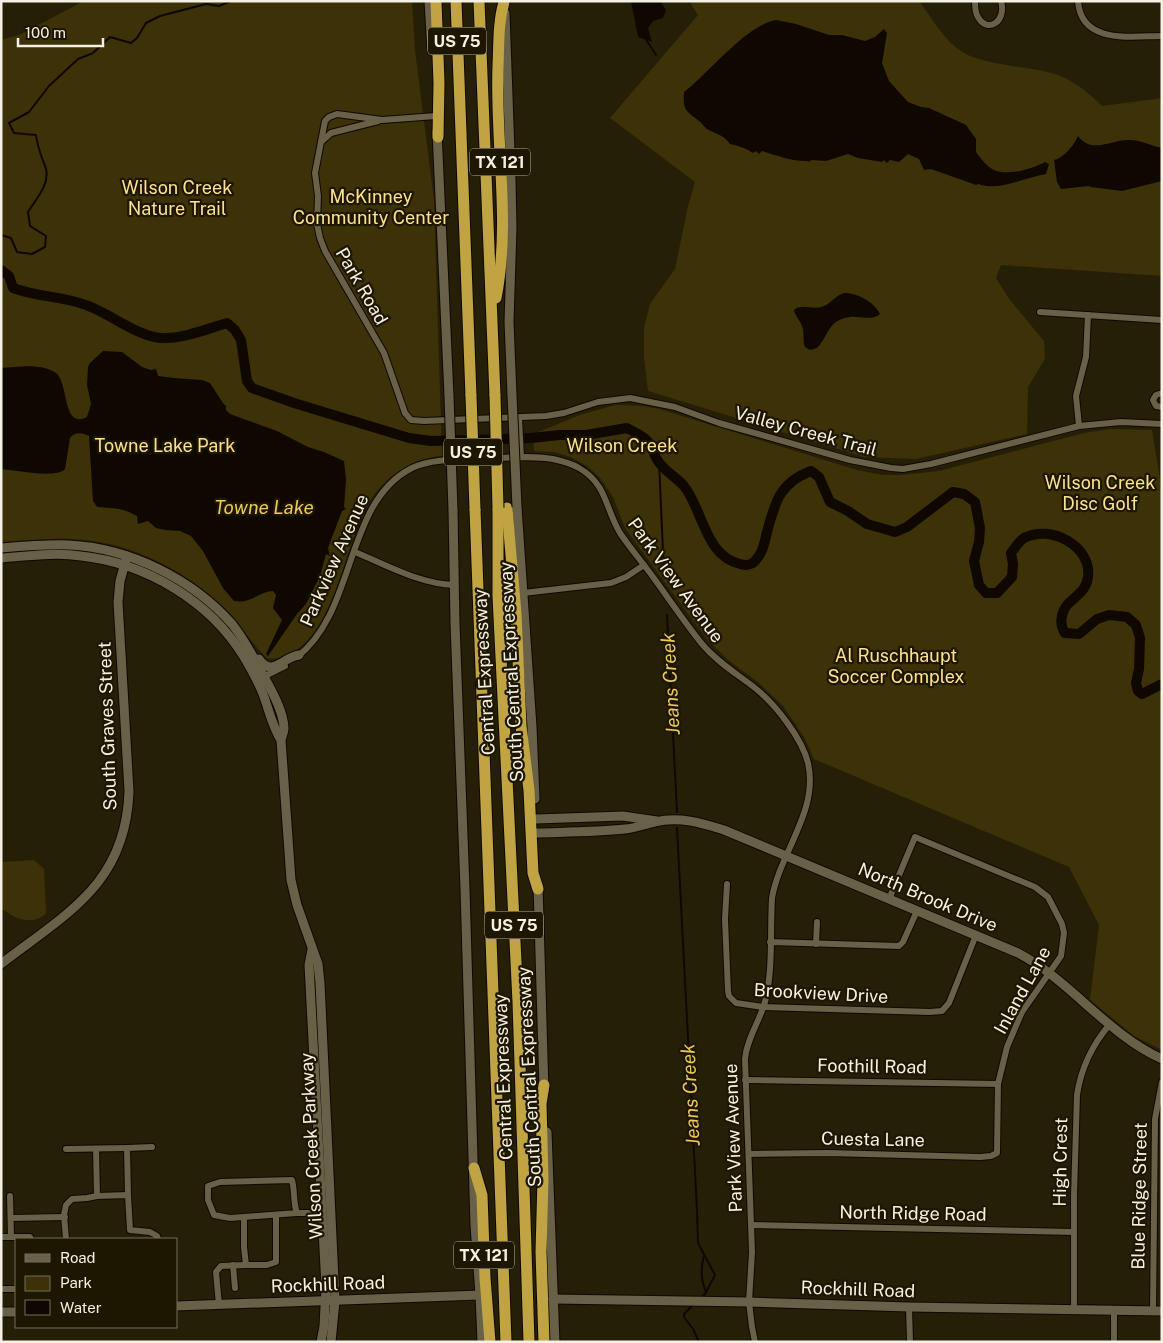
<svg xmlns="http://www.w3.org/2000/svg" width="1163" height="1343" viewBox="0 0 1163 1343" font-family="'Public Sans',sans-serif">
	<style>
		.green { fill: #3c3107 }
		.water { fill: #0f0800 }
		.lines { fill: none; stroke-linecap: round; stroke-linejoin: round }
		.stream { stroke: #0f0800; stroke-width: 2 }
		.river { stroke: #0f0800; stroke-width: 10 }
		.street-casing { stroke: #0f0800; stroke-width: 8 }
		.secondary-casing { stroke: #0f0800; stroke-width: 11 }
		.highway-casing { stroke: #0f0800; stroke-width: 13 }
		.street { stroke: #686047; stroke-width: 6 }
		.secondary { stroke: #686047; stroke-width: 9 }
		.highway { stroke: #c0a343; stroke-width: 11 }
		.secondary-bridge-casing { stroke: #0f0800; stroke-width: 11; stroke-linecap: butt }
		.highway-bridge-casing { stroke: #0f0800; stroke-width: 13; stroke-linecap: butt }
		.secondary-bridge { stroke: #686047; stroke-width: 9 }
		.highway-bridge { stroke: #c0a343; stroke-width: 11 }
		.labels { text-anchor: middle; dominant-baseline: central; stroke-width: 4.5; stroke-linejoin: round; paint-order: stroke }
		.shield { fill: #1d1601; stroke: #b4af9e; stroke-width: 1 }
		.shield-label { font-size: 16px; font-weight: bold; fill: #f5f1e2 }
		.park-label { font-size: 18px; fill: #fce18e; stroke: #1d1601 }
		.street-label { font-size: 18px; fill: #f5f1e2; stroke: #1d1601 }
		.water-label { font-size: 19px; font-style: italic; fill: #ebca5b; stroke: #1d1601 }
	</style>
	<rect width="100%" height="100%" fill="#261f08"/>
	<!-- green -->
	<g class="green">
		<path d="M84,1H412L415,50L434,200L442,456C415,458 390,473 374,495C343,537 338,636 285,656C279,658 274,660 267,658C250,642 239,622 222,606C180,567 128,541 70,539C47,538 24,541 1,542V40L19,35Z"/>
		<path d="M689,1H919C931,17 942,37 958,49C978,65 1026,66 1051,73C1071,78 1088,92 1102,106L1162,98V276L1001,265L996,278L1010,300L1044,341L1045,359L1028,387L1027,434L916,459L864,457L648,391L644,358V328L650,304L675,269L688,206L695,182L610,118L698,15Z"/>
		<polygon points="615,405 644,406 659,409 857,470 883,475 901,475 939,471 1084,433 1111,429 1152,430 1162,492 1162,1050 1134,1036 1090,1000 1099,925 1069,867 814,759 804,737 783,706 759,683 727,659 706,638 625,528 613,497 600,478 587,466 571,457 554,452 534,451 533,434 580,415"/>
		<path d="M34,860L44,869L46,914C31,926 15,919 1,908V862Z"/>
	</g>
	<!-- water -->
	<g class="water">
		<polygon points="631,1 660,1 666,10 663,18 653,21 648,28 652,42 638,37"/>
		<path d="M776,20L796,24L829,35H842L865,41L875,37L884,29L887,33L882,63L889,81L908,102L921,107L929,108L966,125L976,139V152C981,159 988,168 996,171C1011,175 1032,169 1045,162L1049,164L1046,174C1025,177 1000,192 978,184L976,185L931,169L924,170L919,159L908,154L899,162L890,160L887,163L884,160L882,162L858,158L848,154L826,161L812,160L808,162L807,161C794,162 775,155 762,151L759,154L756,151L753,153C746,148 739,146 730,144C724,135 716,134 707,129C704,127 702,123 699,121C685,110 683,110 684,92C709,73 746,25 776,20Z"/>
		<path d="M1078,136C1092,155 1111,139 1130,140C1141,140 1151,146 1162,148V181L1122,191L1091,187L1089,186L1061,189L1057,182L1054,160C1064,158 1074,145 1078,136Z"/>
		<path d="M844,293C858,293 874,302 880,314C873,321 859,316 850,317C827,320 829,336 817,348L810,350L805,347C802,340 805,333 802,326C800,320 795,316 794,310C801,303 812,310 821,307C830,305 834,296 844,293Z"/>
		<path d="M103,351L122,352L142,367L151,370L156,369L158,376L174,378L202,380L210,383L223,403L226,406V410L230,414L277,431L308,447L324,452L344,461L346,480L344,507L346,509L342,511L328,548L330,556L326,554L320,576L306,604L297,614L268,656L266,654L282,620L273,608L276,595L273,591C258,592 251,604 234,601L223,588L203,551L191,536L180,531L165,530L156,528L148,521L138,524L137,516C123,508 112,508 97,507L93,501L89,436C83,433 75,431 70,438L65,469C56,479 15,470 1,469V368C18,367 41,363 56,373C69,383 62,430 87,417L91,404L87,385L88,367L90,363Z"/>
	</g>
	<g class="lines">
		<!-- stream -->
		<g class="stream">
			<polyline points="645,38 656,55"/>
			<path d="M1,235L11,238L17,252L32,254L45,247L46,236L30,226L28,212C35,200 50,185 46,169C42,156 38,151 36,135L14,133L9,123L29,112L49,86L78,59L93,53L110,37L131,43L137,38L146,23L160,16L206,4L219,6L231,1"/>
			<polyline points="659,462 664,574"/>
			<polyline points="667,615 677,812"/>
			<polyline points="677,828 697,1210 698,1243 715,1275 705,1294 701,1298"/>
			<path d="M704,1256C700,1270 701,1279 706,1292"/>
			<polyline points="694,1304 684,1314 684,1317 693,1329 699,1342"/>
		</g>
		<!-- river -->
		<path class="river" d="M1,270L9,276L13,288C37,297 60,296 83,304C107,311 140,339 164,338C185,338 207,329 227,323L235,330L241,340L247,381L252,388L294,403L409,438L431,441L531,438L559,435H586L627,428C634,432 645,436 649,443C654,451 655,459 662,466C668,473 678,479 684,486C703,510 705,556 740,564C750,567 755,563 760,554C764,548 765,540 767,532C775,503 779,483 811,471L819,477L830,502L848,511L867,524L895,532L907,527L953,492L964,494L975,502L980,528L979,542L974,561L979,585L986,593H997L1012,577L1013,564L1011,553C1015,548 1019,541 1024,538C1050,524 1092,546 1088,577C1086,592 1075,596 1067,605C1061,613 1059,625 1065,633L1079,634L1097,619L1109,615L1127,617L1136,625L1140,638L1139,669L1136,683L1138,691L1142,694L1162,684"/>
		<defs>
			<g id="street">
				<path d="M975,1C975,6 975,13 978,17C987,34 1007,22 1001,1"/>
				<path d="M1078,1C1081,45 1132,36 1162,36"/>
				<polyline points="436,116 382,120 337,114 329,117 325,121 315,173 318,196 317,224 320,238 325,251 384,353 405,413 411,420 424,421 546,416 564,413 598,402 630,398 675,407 719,423 850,460 891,468 903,469 931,464 1079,426 1121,422 1162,424"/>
				<polyline points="321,142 331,133 378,121"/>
				<polyline points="1040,312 1162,320"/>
				<polyline points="1162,393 1156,395 1153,400 1156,406 1162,407"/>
				<polyline points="519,418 521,457"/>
				<polyline points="1079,426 1076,396 1086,357 1088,315"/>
				<path d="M355,552C386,565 420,584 454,585"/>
				<polyline points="523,593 611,583 626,577 644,565"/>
				<path d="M297,657C357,611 344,502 412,468C434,458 460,460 484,459C507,458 531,455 553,459C562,461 571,463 579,468C607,484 605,508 620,533C630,548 642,562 653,577C669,599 685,623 702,644C717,662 737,674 755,688C775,704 802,738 808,763C819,811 780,852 772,898C770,931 773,966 766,998C761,1020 747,1037 745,1059L752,1252L749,1302L752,1327L755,1342"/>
				<polyline points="261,678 285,666"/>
				<polyline points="727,884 725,919 728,991 729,996 736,1003 763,1007 930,1012 942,1011 949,1003 976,935"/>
				<polyline points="770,942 899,946 903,942 917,911"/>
				<polyline points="816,944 817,922"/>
				<polyline points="745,1080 998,1084"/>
				<polyline points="66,1149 127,1148"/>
				<polyline points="96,1149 97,1196"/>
				<polyline points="749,1154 828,1153 980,1157 991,1156 997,1153 998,1084 1007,1047 1022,1012 1061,956 1064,933 1062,924 1048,897 1035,887 915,837 889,899"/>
				<polyline points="128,1195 127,1148 152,1147"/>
				<polyline points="10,1196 11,1237"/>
				<path d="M297,1213L230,1218L214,1215L208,1200V1186L220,1182L292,1180C295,1191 293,1203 297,1213H322"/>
				<polyline points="244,1217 244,1247 246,1265 267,1265 276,1262 276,1215"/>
				<polyline points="11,1218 65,1217"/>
				<polyline points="751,1225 1074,1232"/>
				<polyline points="1,1237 30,1237 31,1239"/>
				<polyline points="66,1239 64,1215 66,1205 72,1199 87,1198 97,1196 128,1195 130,1230 150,1232 157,1236 158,1239"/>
				<polyline points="233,1265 235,1288"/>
				<polyline points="1,1289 16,1289"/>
				<polyline points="219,1305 216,1272 221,1266 246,1265"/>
				<polyline points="909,1307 910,1342"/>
				<path d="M1074,1310V1195L1077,1095C1081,1068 1092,1045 1110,1024"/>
				<polyline points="1153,1311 1155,1119 1162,1082"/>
				<polyline points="1114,1342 1114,1310"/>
			</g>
			<g id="secondary">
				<polyline points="429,1 432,51"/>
				<polyline points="505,13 511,179 512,228 509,322 512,395"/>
				<polyline points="437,131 449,396"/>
				<polyline points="517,507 532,727 535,799"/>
				<polyline points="453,510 455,623 465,889 475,1225 480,1295 482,1342"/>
				<path d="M1,548C24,546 47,544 69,545C130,548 192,579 232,624C244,639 253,656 262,673C270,688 284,711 284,729C284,732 282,736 281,740L291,880L297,905L318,964L320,983L335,1301L331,1342"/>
				<path d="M1,558C28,556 55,552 81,556C146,563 210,601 244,657C251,669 258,681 263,694C269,710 272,726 281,740"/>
				<path d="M259,659C272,678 283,657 299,655"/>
				<polyline points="536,819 623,816 657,821"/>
				<path d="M536,833C566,832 596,832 625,829C636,828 645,824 655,822C679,816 702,823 724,830L1018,953C1071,981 1107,1034 1162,1059"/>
				<polyline points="538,885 544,1091"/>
				<polyline points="312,950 309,965 326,1287 324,1326 321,1342"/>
				<path d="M1,964C67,913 126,884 129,791L118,602L120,581L127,556"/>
				<polyline points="547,1132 555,1342"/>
				<polyline points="553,1299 749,1302 909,1307 1162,1311"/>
				<polyline points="176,1306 480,1295"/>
				<polyline points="1,1312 16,1312"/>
			</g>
			<g id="highway">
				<polyline points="436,1 439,83 438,137"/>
				<polyline points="456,1 471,396"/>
				<polyline points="479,1 495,396"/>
				<path d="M496,298C511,222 495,143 498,66C499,44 498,23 504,2"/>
				<polyline points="498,508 498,596 518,1002 529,1342"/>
				<polyline points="507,508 516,614 521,726 529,790 533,873 538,889"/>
				<polyline points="475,509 506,1342"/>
				<polyline points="474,1168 482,1195 485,1278 490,1342"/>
				<polyline points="544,1342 541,1252 543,1179 541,1104 544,1085"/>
			</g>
		</defs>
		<!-- street casing -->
		<use href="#street" class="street-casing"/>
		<!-- secondary casing -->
		<use href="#secondary" class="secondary-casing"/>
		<!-- highway casing -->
		<use href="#highway" class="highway-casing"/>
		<!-- street -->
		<use href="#street" class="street"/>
		<!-- secondary -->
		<use href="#secondary" class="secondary"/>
		<!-- highway -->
		<use href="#highway" class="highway"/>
		<defs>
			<g id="secondary-bridge">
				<polyline points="512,395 517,507"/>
				<polyline points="449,396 453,510"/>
			</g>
			<g id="highway-bridge">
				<polyline points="471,396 475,509"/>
				<polyline points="495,396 498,508"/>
			</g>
		</defs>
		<!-- secondary-bridge casing -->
		<use href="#secondary-bridge" class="secondary-bridge-casing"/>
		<!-- highway-bridge casing -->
		<use href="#highway-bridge" class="highway-bridge-casing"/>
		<!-- secondary-bridge -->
		<use href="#secondary-bridge" class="secondary-bridge"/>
		<!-- highway-bridge -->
		<use href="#highway-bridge" class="highway-bridge"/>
	</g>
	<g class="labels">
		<!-- shield labels -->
		<g class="shield">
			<rect x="428" y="27.5" width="58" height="27" rx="4"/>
			<rect x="470" y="148.5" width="60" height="27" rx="4"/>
			<rect x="444" y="438.5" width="58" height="27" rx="4"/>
			<rect x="485" y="911.5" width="58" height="27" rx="4"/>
			<rect x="454" y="1241.5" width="60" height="27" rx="4"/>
		</g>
		<g class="shield-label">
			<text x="457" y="41">US 75</text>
			<text x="500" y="162">TX 121</text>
			<text x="473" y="452">US 75</text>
			<text x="514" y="925">US 75</text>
			<text x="484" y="1255">TX 121</text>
		</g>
		<!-- park labels -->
		<g class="park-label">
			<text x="177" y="187">Wilson Creek<tspan x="177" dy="21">Nature Trail</tspan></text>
			<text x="371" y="196">McKinney<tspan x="371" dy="21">Community Center</tspan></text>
			<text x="165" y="445">Towne Lake Park</text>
			<text x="622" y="445">Wilson Creek</text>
			<text x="1100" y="482">Wilson Creek<tspan x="1100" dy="21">Disc Golf</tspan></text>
			<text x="896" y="655">Al Ruschhaupt<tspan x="896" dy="21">Soccer Complex</tspan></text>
		</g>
		<!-- street labels -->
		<g class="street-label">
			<text transform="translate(362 286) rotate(60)">Park Road</text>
			<text transform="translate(806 431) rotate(15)">Valley Creek Trail</text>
			<text transform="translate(334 560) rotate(-66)">Parkview Avenue</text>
			<text transform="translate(676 580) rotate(54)">Park View Avenue</text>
			<text transform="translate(484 672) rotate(-93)">Central Expressway</text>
			<text transform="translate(511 672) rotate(-93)">South Central Expressway</text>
			<text transform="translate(107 726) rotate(-92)">South Graves Street</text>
			<text transform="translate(928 897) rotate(23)">North Brook Drive</text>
			<text transform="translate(1022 990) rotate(-61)">Inland Lane</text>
			<text transform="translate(821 993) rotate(3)">Brookview Drive</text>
			<text transform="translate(872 1066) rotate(1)">Foothill Road</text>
			<text transform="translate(503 1077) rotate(-92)">Central Expressway</text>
			<text transform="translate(529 1077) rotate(-93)">South Central Expressway</text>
			<text transform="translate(733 1138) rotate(-92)">Park View Avenue</text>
			<text transform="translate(873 1139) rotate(1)">Cuesta Lane</text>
			<text transform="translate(311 1146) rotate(-93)">Wilson Creek Parkway</text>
			<text transform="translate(1060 1162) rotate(-89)">High Crest</text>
			<text transform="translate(1139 1196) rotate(-89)">Blue Ridge Street</text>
			<text transform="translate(913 1213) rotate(1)">North Ridge Road</text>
			<text transform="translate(328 1284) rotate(-2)">Rockhill Road</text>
			<text transform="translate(858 1289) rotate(2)">Rockhill Road</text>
		</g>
		<!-- water labels -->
		<g class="water-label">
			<text x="264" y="507">Towne Lake</text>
			<text transform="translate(670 684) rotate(-93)">Jeans Creek</text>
			<text transform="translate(690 1095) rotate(-93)">Jeans Creek</text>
		</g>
	</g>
	<!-- border -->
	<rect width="1163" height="1343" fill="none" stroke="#f5f1e2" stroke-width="5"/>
	<!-- legend -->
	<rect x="15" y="1238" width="162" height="90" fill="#1d1601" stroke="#736e5b"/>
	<rect x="25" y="1254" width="25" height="8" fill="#686047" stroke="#736e5b"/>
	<text x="60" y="1263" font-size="15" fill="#f5f1e2">Road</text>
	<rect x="25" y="1276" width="25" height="15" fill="#3c3107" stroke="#736e5b"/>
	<text x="60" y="1288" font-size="15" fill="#f5f1e2">Park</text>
	<rect x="25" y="1300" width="25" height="15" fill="#0f0800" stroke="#736e5b"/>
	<text x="60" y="1313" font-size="15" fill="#f5f1e2">Water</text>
	<!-- scale -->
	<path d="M18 38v8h85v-8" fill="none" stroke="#f5f1e2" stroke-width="2.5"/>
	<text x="25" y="38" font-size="15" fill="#f5f1e2" stroke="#1d1601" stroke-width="4" paint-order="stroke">100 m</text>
</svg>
